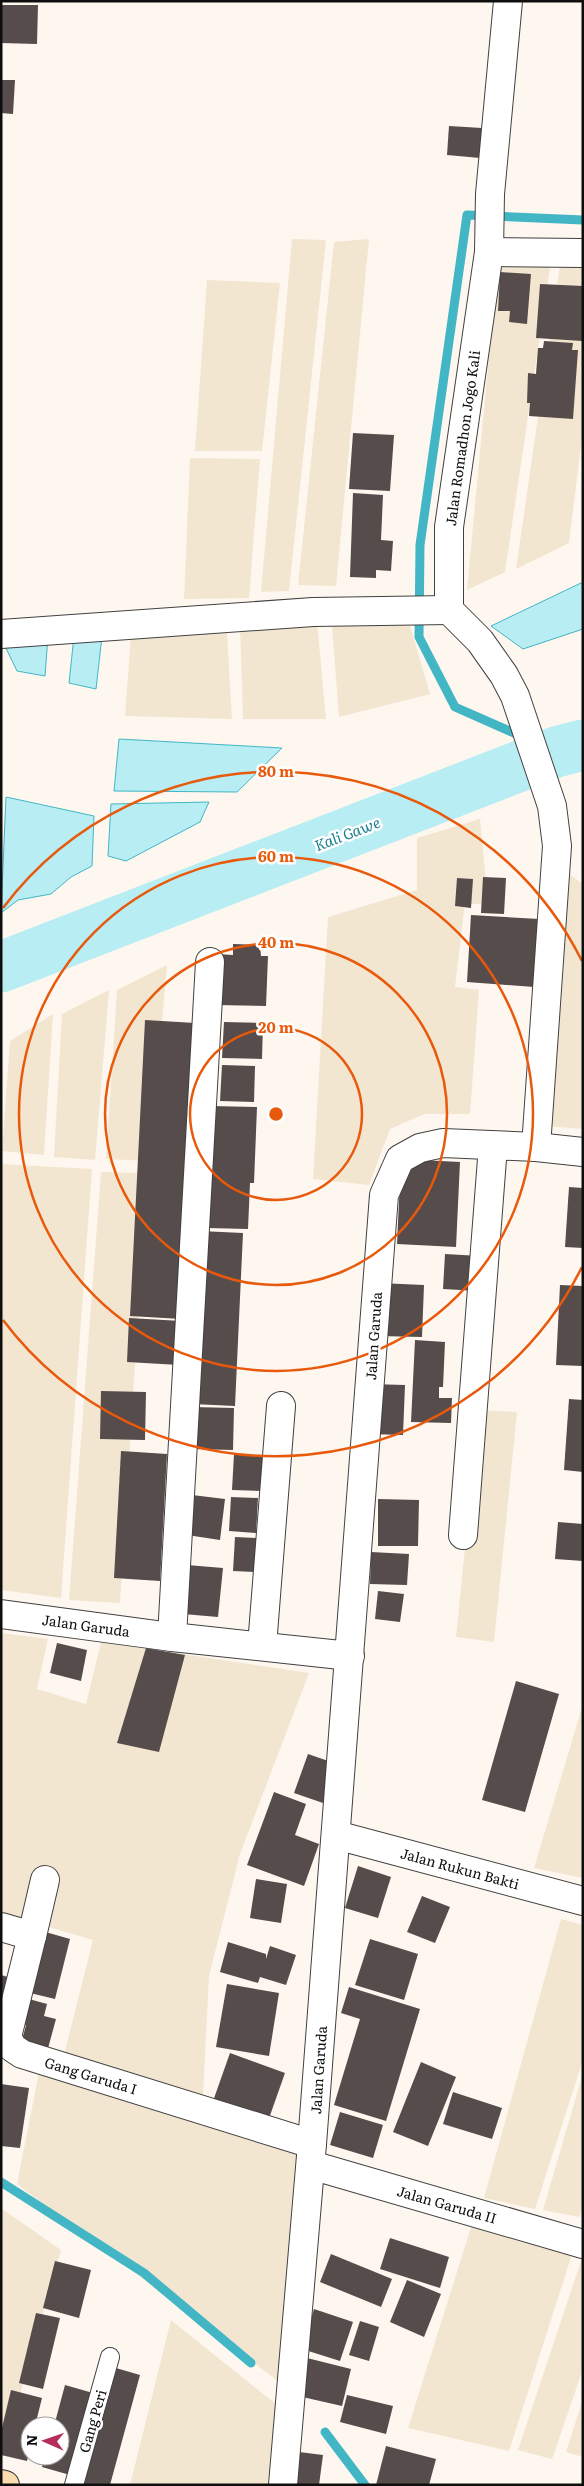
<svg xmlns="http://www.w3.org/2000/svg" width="584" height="2486" viewBox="0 0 584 2486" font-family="Literata,serif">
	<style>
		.farmland { fill: #f3e6d1 }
		.water { fill: #b7edf3; stroke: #42b6c5 }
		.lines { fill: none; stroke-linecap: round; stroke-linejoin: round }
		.stream { stroke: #42b6c5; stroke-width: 9 }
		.river { stroke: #b7edf3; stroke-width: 51 }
		.building { fill: #564c4b }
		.lane-casing { stroke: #414141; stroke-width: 20 }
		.street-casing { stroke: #414141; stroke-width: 30 }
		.secondary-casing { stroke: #303030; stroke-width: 30 }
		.lane { stroke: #fff; stroke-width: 18 }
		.street { stroke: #fff; stroke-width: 28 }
		.secondary { stroke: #fadcae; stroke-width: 28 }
		.ring { fill: none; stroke: #e8590c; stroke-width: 2.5 }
		.labels { text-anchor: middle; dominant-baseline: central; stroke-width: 5; stroke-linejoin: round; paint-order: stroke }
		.street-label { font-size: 14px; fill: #0e0e0e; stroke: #fff }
		.water-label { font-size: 15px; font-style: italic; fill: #1d8092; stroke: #fff }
		.centre { fill: #e8590c; stroke: #fff; stroke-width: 2.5 }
		.ring-label { font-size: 15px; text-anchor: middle; font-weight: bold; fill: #e8590c; stroke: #fff; stroke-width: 5; stroke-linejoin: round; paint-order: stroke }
	</style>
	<rect width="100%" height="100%" fill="#fef7ef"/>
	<!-- farmland -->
	<g class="farmland">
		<polygon points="292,239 326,240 289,591 261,592"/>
		<polygon points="369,239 336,586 298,585 334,242"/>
		<polygon points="498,261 551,261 505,572 467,590"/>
		<polygon points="560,265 583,266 583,430 569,543 516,569"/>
		<polygon points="207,280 280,283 262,451 195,451"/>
		<polygon points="190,458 260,459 249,598 184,599"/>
		<polygon points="317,622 326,719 243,719 240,626"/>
		<polygon points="409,622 430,694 339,717 332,626"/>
		<polygon points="227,632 232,719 125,716 131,635"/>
		<polygon points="480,819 488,905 465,903 455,987 479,990 470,1114 424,1114 390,1129 369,1185 313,1179 328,917 417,890 417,838"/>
		<polygon points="565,871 583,884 583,1129 546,1126"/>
		<polygon points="167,965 150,1161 106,1159 117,990"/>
		<polygon points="109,990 95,1160 54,1157 62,1014"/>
		<polygon points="53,1014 44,1155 2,1151 10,1041"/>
		<polygon points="1,1164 92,1169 61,1598 1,1590"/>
		<polygon points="101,1172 147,1173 120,1603 69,1600"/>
		<polygon points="479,1410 517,1412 494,1642 456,1637"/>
		<polygon points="1,1633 48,1639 37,1689 86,1704 101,1642 309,1673 240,1854 209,1976 203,2096 64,2055 93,1940 1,1913"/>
		<polygon points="583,1704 583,1878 534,1868"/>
		<polygon points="561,1919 583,1925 583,2060 535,2209 484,2198"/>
		<polygon points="40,2067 302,2150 283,2385 17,2184"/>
		<polygon points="583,2073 583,2205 579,2217 543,2210"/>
		<polygon points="1,2208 61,2250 1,2461"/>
		<polygon points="472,2224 574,2248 509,2451 408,2428"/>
		<polygon points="583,2255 583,2369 552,2459 518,2450"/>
		<polygon points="171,2320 282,2409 273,2485 130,2485"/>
		<polygon points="583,2399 583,2457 566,2452"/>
	</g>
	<!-- water -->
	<g class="water">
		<polygon points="583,582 583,629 523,649 491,626"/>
		<polygon points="48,636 45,676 17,671 1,638"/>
		<polygon points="74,636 102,636 96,689 69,683"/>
		<polygon points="119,739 282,748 237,792 114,791"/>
		<polygon points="6,797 94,816 92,866 71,877 51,894 18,900 1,913"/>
		<polygon points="209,802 200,822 126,861 108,856 111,804"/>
	</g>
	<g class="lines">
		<!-- stream -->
		<g class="stream">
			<polyline points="523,737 455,707 419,637 420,545 467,215 583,220"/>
			<polyline points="538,744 583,763"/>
			<polyline points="1,2182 144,2273 251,2363"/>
			<polyline points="325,2432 365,2485"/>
		</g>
		<!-- river -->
		<polyline class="river" points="1,967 556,752 583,745"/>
	</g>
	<!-- building -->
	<g class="building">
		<polygon points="1,5 38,5 37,44 1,43"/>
		<polygon points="1,80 15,80 13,114 1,113"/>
		<polygon points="449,126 482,128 480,158 447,155"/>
		<polygon points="500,272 531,274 527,324 509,322 510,311 498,311"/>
		<polygon points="540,284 583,286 582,341 536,338"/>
		<polygon points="544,341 573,343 572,350 578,350 573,419 529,416 530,403 527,403 528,373 536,374 538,348 543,348"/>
		<polygon points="353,433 394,435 390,491 349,489"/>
		<polygon points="353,493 383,495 381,540 393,541 391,571 376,570 376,578 350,577"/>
		<polygon points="483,877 506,878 504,914 481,913"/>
		<polygon points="457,878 473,879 471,908 455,906"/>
		<polygon points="471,915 539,919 534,987 467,982"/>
		<polygon points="233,944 260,945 261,956 268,956 266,1006 215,1005 217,954 233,955"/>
		<polygon points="145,1020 195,1023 181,1319 130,1316"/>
		<polygon points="224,1022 263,1023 262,1059 222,1058"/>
		<polygon points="222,1065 255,1066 254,1102 220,1101"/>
		<polygon points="211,1106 257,1107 254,1183 250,1183 248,1229 207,1228"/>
		<polygon points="401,1159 460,1162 456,1247 397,1244"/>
		<polygon points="569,1187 583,1188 583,1248 565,1247"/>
		<polygon points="200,1231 243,1233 235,1406 192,1404"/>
		<polygon points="445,1254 480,1256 478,1291 443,1289"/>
		<polygon points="379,1283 424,1285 422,1337 378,1336"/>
		<polygon points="560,1285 583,1286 583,1366 556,1365"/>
		<polygon points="129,1318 181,1321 179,1365 127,1362"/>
		<polygon points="415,1340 445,1342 443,1387 439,1387 439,1398 452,1398 451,1423 411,1422"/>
		<polygon points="370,1384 405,1385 403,1435 368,1434"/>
		<polygon points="101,1391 146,1392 145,1440 100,1439"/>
		<polygon points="569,1399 583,1400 583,1472 564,1470"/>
		<polygon points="193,1407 234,1408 233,1450 191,1449"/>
		<polygon points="121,1451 167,1454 160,1581 114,1578"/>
		<polygon points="234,1454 263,1456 262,1491 232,1490"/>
		<polygon points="192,1495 225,1499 220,1540 187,1535"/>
		<polygon points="231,1497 258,1498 256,1533 229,1531"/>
		<polygon points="378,1499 419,1500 418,1546 378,1546"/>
		<polygon points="558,1522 583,1524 583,1561 555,1559"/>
		<polygon points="235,1537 256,1538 255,1572 233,1571"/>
		<polygon points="371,1552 409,1554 407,1585 370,1584"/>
		<polygon points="187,1565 223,1568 218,1617 183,1614"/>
		<polygon points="378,1591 404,1594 400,1622 375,1619"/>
		<polygon points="57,1643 87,1650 81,1681 50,1673"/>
		<polygon points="146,1648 185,1655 159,1752 117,1743"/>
		<polygon points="516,1681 559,1694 525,1812 482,1800"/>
		<polygon points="308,1754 337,1764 323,1803 294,1793"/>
		<polygon points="274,1792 306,1804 295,1835 319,1844 304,1886 247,1865"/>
		<polygon points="358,1866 391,1877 378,1918 345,1908"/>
		<polygon points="256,1879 287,1884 281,1923 250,1918"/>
		<polygon points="422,1896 450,1907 435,1943 407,1932"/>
		<polygon points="42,1931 70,1939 55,1999 26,1992"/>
		<polygon points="370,1939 418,1954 404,2000 355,1985"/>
		<polygon points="228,1942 266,1954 266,1959 270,1946 296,1955 286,1985 260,1977 258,1983 220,1972"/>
		<polygon points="1,1975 8,1977 2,1995 1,1995"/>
		<polygon points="227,1984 279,1993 269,2056 216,2047"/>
		<polygon points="349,1987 420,2009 386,2121 334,2105 360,2019 341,2013"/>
		<polygon points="29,1999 47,2004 44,2016 56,2019 47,2052 21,2044 26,2025 21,2024"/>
		<polygon points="230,2053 285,2073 267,2124 212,2104"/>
		<polygon points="421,2062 456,2077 428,2146 393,2132"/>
		<polygon points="1,2084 29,2088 20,2148 1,2146"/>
		<polygon points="453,2092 502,2108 492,2139 443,2124"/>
		<polygon points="340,2112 383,2125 373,2158 330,2145"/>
		<polygon points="390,2238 449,2257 440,2288 380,2269"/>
		<polygon points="331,2254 392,2279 381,2307 320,2282"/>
		<polygon points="55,2261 91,2270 79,2318 43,2308"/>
		<polygon points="407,2280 441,2294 424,2337 390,2322"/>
		<polygon points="314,2309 353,2322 340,2361 302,2349"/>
		<polygon points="36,2313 60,2318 43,2389 19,2383"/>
		<polygon points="360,2321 379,2327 369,2361 349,2355"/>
		<polygon points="307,2358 351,2369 342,2406 298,2396"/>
		<polygon points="109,2366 140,2375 110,2485 76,2485"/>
		<polygon points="65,2385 93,2393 70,2475 42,2467 45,2456 60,2456 60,2426 54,2426"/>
		<polygon points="11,2390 42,2398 35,2426 30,2426 30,2448 27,2461 1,2455 1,2432"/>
		<polygon points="347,2395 393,2406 386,2434 340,2422"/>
		<polygon points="386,2446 436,2459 429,2485 376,2485"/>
		<polygon points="299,2452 323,2455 319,2485 294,2485"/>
	</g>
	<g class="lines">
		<defs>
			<polyline id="lane" points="74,2485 110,2357"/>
			<g id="street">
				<polyline points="508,1 490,194 489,252 449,527 449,610 480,641 504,675 515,696 552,806 557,846 536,1147"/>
				<polyline points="489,252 583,253"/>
				<polyline points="1,634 313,612 449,610"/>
				<polyline points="463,1535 493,1146"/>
				<polyline points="1,1614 172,1637 350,1656"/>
				<polyline points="172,1637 210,962"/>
				<polyline points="262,1646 281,1406"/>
				<polyline points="336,1835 583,1901"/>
				<polyline points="1,1927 32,1936 7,2037 13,2048 22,2054 312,2144"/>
				<polyline points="32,1936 45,1880"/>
				<polyline points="311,2165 583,2244"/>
				<polyline points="283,2485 312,2144 384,1195 400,1159 420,1148 443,1143 536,1147 583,1152"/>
			</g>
			<polyline id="secondary" points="1,2484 5,2485"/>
		</defs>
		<!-- lane casing -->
		<use href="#lane" class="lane-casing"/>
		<!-- street casing -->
		<use href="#street" class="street-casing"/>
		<!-- secondary casing -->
		<use href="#secondary" class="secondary-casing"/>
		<!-- lane -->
		<use href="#lane" class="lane"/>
		<!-- street -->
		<use href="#street" class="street"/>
		<!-- secondary -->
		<use href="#secondary" class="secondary"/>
	</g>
	<!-- distance rings -->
	<g class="ring">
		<circle cx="276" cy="1114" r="86"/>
		<circle cx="276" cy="1114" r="171"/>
		<circle cx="276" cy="1114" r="257"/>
		<path d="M582 1267A342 342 0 0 1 3 1320M3 908A342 342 0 0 1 582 961"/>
	</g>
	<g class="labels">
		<!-- street labels -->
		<g class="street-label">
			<text transform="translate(462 438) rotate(-82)">Jalan Romadhon Jogo Kali</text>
			<text transform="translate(373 1336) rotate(-86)">Jalan Garuda</text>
			<text transform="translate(86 1625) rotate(8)">Jalan Garuda</text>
			<text transform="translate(460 1868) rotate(15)">Jalan Rukun Bakti</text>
			<text transform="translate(318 2070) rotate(-86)">Jalan Garuda</text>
			<text transform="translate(91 2075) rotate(17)">Gang Garuda I</text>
			<text transform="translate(447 2204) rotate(16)">Jalan Garuda II</text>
			<text transform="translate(92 2421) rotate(-74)">Gang Peri</text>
		</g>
		<!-- water labels -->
		<g class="water-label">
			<text transform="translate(347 833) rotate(-21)">Kali Gawe</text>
		</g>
	</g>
	<circle cx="276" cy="1114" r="8" class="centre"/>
	<g class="ring-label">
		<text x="276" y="777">80 m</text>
		<text x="276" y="862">60 m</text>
		<text x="276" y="948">40 m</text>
		<text x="276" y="1033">20 m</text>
	</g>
	<!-- border -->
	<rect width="584" height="2486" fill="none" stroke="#0e0e0e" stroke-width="5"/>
	<!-- north arrow -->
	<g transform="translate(45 2441) rotate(272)"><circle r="24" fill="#ffffff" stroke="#9f9f9f"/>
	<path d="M0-4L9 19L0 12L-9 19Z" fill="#b62e5b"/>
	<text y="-8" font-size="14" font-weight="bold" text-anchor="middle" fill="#0e0e0e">N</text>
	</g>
</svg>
